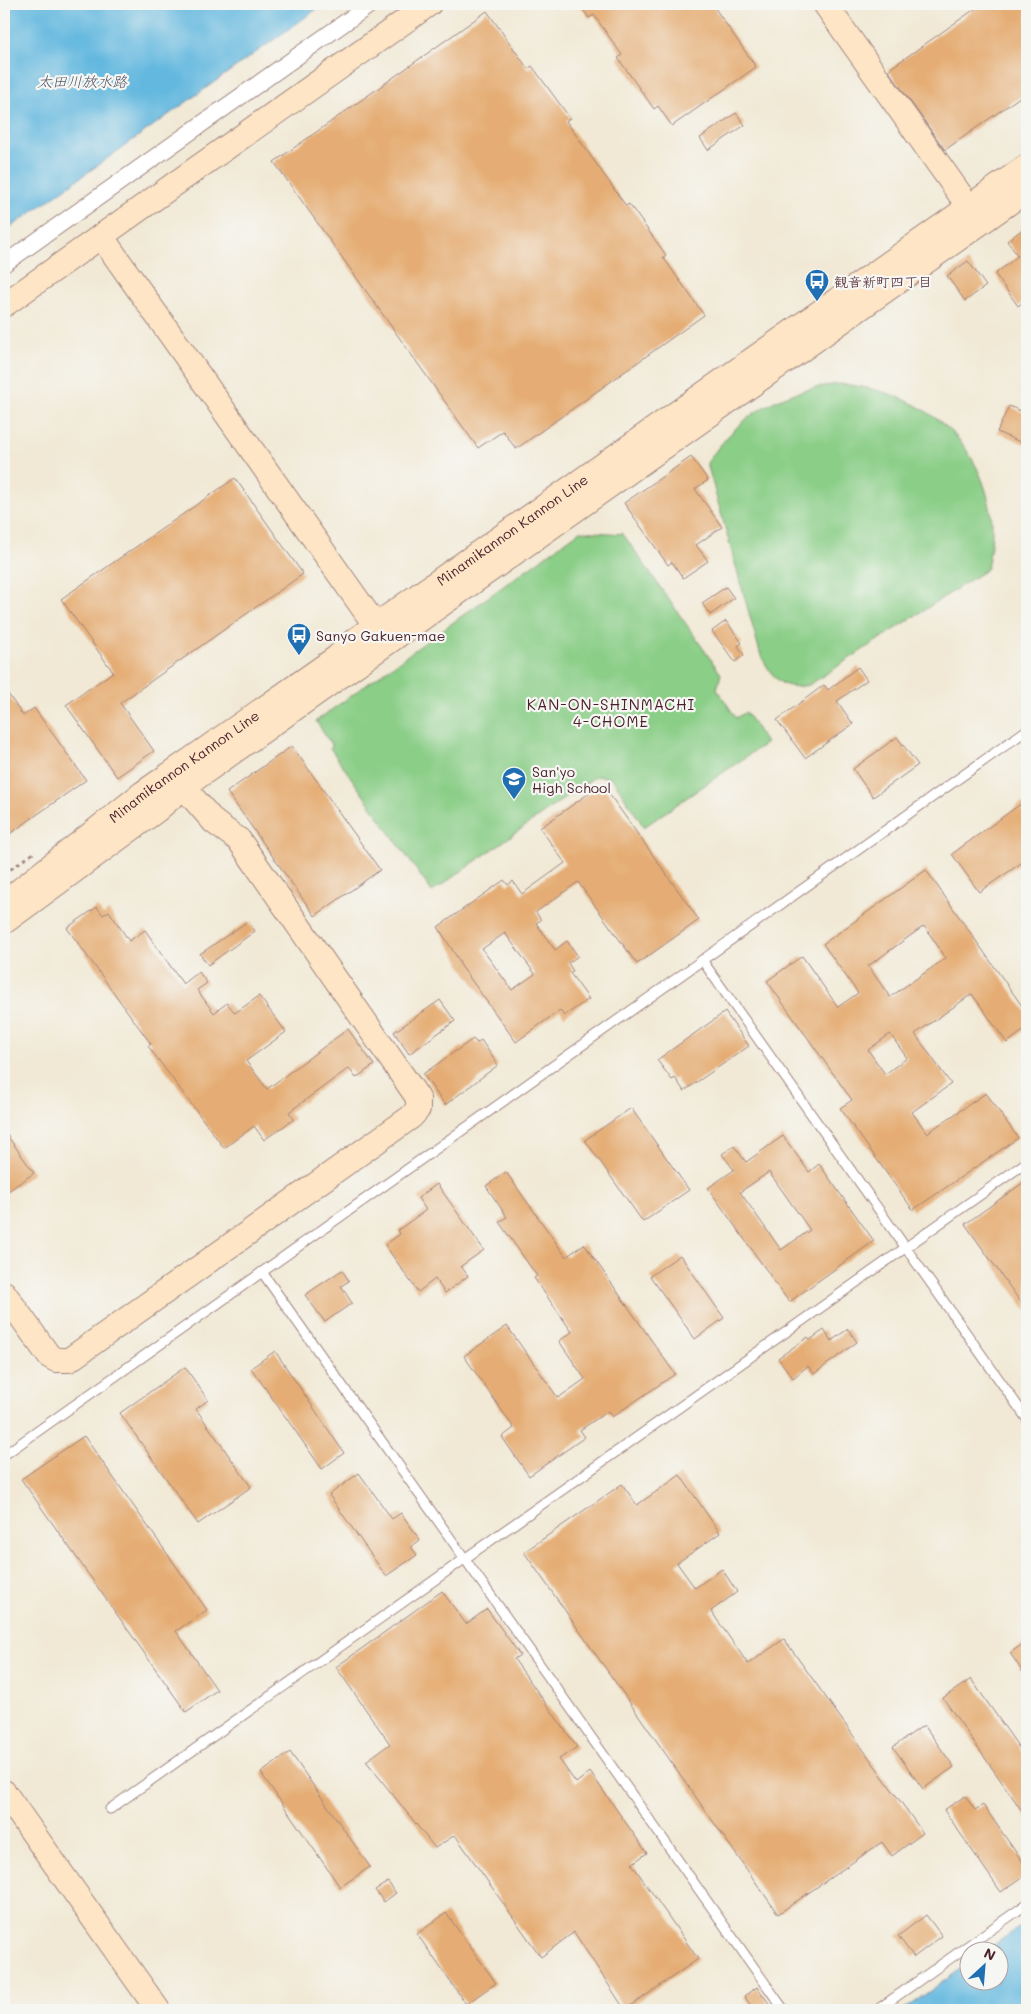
<svg xmlns="http://www.w3.org/2000/svg" width="1031" height="2014" viewBox="0 0 1031 2014" font-family="Mali,'Klee One',sans-serif">
	<style>
		.green { fill: #8ace87; stroke: #6a7659 }
		.water { fill: #63b8df; stroke: #566c85 }
		.building { fill: #e5ad74; fill-rule: evenodd }
		.lines { fill: none; stroke-linecap: round; stroke-linejoin: round }
		.lane-casing { stroke: #9e8480; stroke-width: 11 }
		.street-casing { stroke: #9e8480; stroke-width: 18 }
		.secondary-casing { stroke: #9e8480; stroke-width: 26 }
		.path { stroke: #9e8480; stroke-width: 2.5; stroke-dasharray: 4 4; stroke-linecap: butt }
		.lane { stroke: #fff; stroke-width: 9 }
		.street { stroke: #fff; stroke-width: 16 }
		.secondary { stroke: #fde5c5; stroke-width: 24 }
		.labels { text-anchor: middle; dominant-baseline: central; stroke-width: 4.5; stroke-linejoin: round; paint-order: stroke }
		.poi-label { font-size: 14px; fill: #4a1f2b; stroke: #f6f6f2; text-anchor: start }
		.street-label { font-size: 14px; fill: #4a1f2b; stroke: #f6f6f2 }
		.water-label { font-size: 15px; font-style: italic; fill: #53556a; stroke: #f6f6f2 }
		.neighbourhood-label { font-size: 15px; letter-spacing: 1px; fill: #4a1f2b; stroke: #f6f6f2 }
	</style>
	<rect width="100%" height="100%" fill="#f6f6f2"/>
	<filter id="ink" filterUnits="userSpaceOnUse"><feTurbulence type="fractalNoise" baseFrequency=".02" numOctaves="2"/><feDisplacementMap in="SourceGraphic" scale="10" xChannelSelector="R" yChannelSelector="G"/><feConvolveMatrix kernelMatrix="1 2 1 2 8 2 1 2 1" color-interpolation-filters="sRGB"/></filter>
	<filter id="wash" filterUnits="userSpaceOnUse"><feTurbulence type="fractalNoise" baseFrequency=".0096" numOctaves="4" result="noise"/><feDisplacementMap in="SourceGraphic" scale="20" xChannelSelector="R" yChannelSelector="G"/><feGaussianBlur stdDeviation="1.12" result="paint"/><feColorMatrix in="noise" values="0 0 0 0 0 0 0 0 0 0 0 0 0 0 0 0 0 1.4 0 .05"/><feComposite in="paint" operator="in"/></filter>
	<g filter="url(#wash)">
		<rect width="100%" height="100%" fill="#f1e9d5"/>
		<!-- green -->
		<g class="green">
			<path d="M839,384C915,390 978,432 991,513C994,532 990,551 987,569L809,685C781,691 774,679 761,656L707,463C741,413 779,391 839,384Z"/>
			<polygon points="580,531 623,534 721,674 717,689 736,718 746,712 766,743 644,827 612,778 596,776 432,892 330,748 332,746 316,721"/>
		</g>
		<!-- water -->
		<g class="water">
			<polygon points="4,4 324,4 4,232"/>
			<polygon points="1027,1922 1027,2010 903,2010 968,1964 968,1982 998,1982 998,1952 985,1951"/>
		</g>
		<g id="blocks">
			<!-- building -->
			<g class="building">
				<polygon points="579,4 712,4 756,67 672,126 658,106 654,109 618,58 622,55 594,15 589,18"/>
				<polygon points="982,4 1027,4 1027,92 945,150 888,70"/>
				<polygon points="487,11 528,69 532,66 570,118 566,121 626,206 629,204 666,255 663,257 704,315 516,449 503,431 478,448 274,162"/>
				<polygon points="736,113 745,125 708,150 700,138"/>
				<polygon points="1027,226 1027,299 1018,306 995,274 1018,256 1007,241"/>
				<polygon points="968,261 986,286 965,301 947,276"/>
				<polygon points="1009,406 1027,414 1027,445 997,432"/>
				<polygon points="691,457 708,480 695,489 722,527 696,545 708,561 683,578 672,562 668,565 624,503"/>
				<polygon points="235,478 303,574 120,703 154,751 117,777 66,705 113,672 61,599"/>
				<polygon points="726,587 734,598 710,615 702,603"/>
				<polygon points="726,621 742,643 738,646 744,655 735,662 712,631"/>
				<polygon points="858,667 867,680 837,701 853,724 805,758 777,720 824,685 828,690"/>
				<polygon points="4,688 23,716 34,708 86,780 4,838"/>
				<polygon points="897,737 918,765 873,797 853,769"/>
				<polygon points="292,746 380,870 315,916 227,792"/>
				<path d="M602,784L699,920L637,964L578,882L536,912L541,920L536,923L555,950L567,941L578,956L568,963L573,971L570,973L589,999L564,1016L560,1010L516,1042L459,963L460,962L438,927L504,880L508,885L513,881L522,894L565,863L540,828ZM505,933L535,974L512,990L482,949Z"/>
				<polygon points="1022,803 1027,810 1027,859 979,892 952,854"/>
				<path d="M926,870L1027,1013V1028L1007,1043L972,994L915,1034L951,1084L912,1112L927,1133L986,1093L1018,1138L913,1210L840,1108L852,1100L767,981L802,956L838,1007L858,993L823,944ZM924,926L946,958L890,997L868,966ZM890,1034L907,1058L885,1074L868,1050Z"/>
				<polygon points="97,907 103,915 109,911 129,941 145,930 183,984 199,972 207,983 197,990 214,1013 227,1003 235,1013 259,996 286,1032 246,1061 267,1089 348,1029 374,1065 356,1078 349,1068 289,1112 294,1119 264,1140 254,1126 224,1148 148,1046 151,1044 67,928"/>
				<polygon points="248,921 255,931 208,965 200,954"/>
				<polygon points="440,1000 455,1021 409,1054 394,1032"/>
				<polygon points="725,1012 749,1046 684,1091 675,1078 672,1080 657,1060"/>
				<polygon points="473,1039 477,1043 481,1040 498,1065 445,1105 423,1074"/>
				<polygon points="631,1108 689,1190 643,1222 585,1140"/>
				<polygon points="4,1131 34,1173 4,1194"/>
				<path d="M783,1136L809,1172L819,1164L874,1241L789,1302L708,1188L734,1170L722,1154L734,1146L746,1162ZM769,1172L810,1230L781,1250L740,1192Z"/>
				<polygon points="506,1172 566,1257 584,1244 675,1374 612,1417 608,1411 580,1430 585,1437 529,1476 502,1437 514,1428 464,1356 507,1326 558,1398 585,1379 559,1341 572,1332 534,1278 537,1276 499,1222 507,1217 486,1186"/>
				<polygon points="1027,1180 1027,1311 965,1224"/>
				<polygon points="437,1184 484,1250 461,1266 468,1276 445,1293 435,1279 418,1292 385,1245 400,1234 398,1230 426,1210 418,1198"/>
				<polygon points="680,1255 724,1318 695,1339 650,1276"/>
				<polygon points="342,1270 349,1281 341,1286 352,1303 325,1322 305,1295"/>
				<polygon points="848,1329 857,1342 814,1374 808,1366 793,1378 778,1358 808,1337 810,1340 824,1330 831,1341"/>
				<polygon points="275,1351 344,1453 322,1469 251,1368"/>
				<polygon points="185,1367 208,1400 196,1409 251,1487 198,1524 120,1413"/>
				<polygon points="84,1436 207,1610 176,1631 217,1690 186,1712 21,1479"/>
				<polygon points="359,1473 392,1519 401,1513 420,1540 411,1547 417,1555 386,1576 329,1495"/>
				<polygon points="680,1475 720,1533 677,1563 695,1588 722,1569 737,1592 711,1611 748,1664 784,1639 923,1833 892,1856 882,1842 778,1914 524,1552 622,1484 637,1505"/>
				<polygon points="442,1591 466,1624 487,1609 520,1655 514,1659 577,1747 559,1759 576,1783 590,1772 647,1853 632,1864 698,1959 625,2010 574,1932 541,1957 455,1835 435,1848 366,1761 390,1744 336,1667"/>
				<polygon points="1027,1641 1027,1678 1010,1653"/>
				<polygon points="971,1679 1027,1759 1027,1818 943,1698"/>
				<polygon points="924,1725 954,1767 923,1789 893,1747"/>
				<polygon points="290,1752 370,1867 340,1887 261,1773"/>
				<polygon points="965,1796 975,1810 983,1805 1027,1868 1027,1874 1001,1892 944,1810"/>
				<polygon points="388,1882 396,1893 384,1902 375,1890"/>
				<polygon points="446,1913 496,1983 466,2004 417,1934"/>
				<polygon points="926,1915 942,1936 914,1957 898,1936"/>
				<polygon points="757,1987 774,2010 754,2010 744,1996"/>
			</g>
		</g>
	</g>
	<g filter="url(#ink)">
		<use href="#blocks" fill-opacity="0" stroke="#9e8480" stroke-width="1"/>
		<g class="lines">
			<defs>
				<g id="lane">
					<polyline points="702,960 1027,1419"/>
					<polyline points="262,1272 784,2010"/>
					<polyline points="4,1455 1027,730"/>
					<polyline points="110,1809 1027,1162"/>
					<polyline points="877,2010 1027,1904"/>
				</g>
				<polyline id="street" points="4,264 371,4"/>
				<g id="secondary">
					<polyline points="825,4 969,207"/>
					<polyline points="101,236 385,639"/>
					<polyline points="4,305 429,4"/>
					<path id="s1" d="M4,903L143,793L336,658L355,640L1027,166"/>
					<polyline points="4,922 157,810 182,788 1027,190"/>
					<polyline points="4,1293 49,1356 56,1360 69,1360 411,1117 418,1109 418,1098 239,840 214,822 174,776"/>
					<polyline points="4,1792 158,2010"/>
				</g>
			</defs>
			<!-- lane casing -->
			<use href="#lane" class="lane-casing"/>
			<!-- street casing -->
			<use href="#street" class="street-casing"/>
			<!-- secondary casing -->
			<use href="#secondary" class="secondary-casing"/>
			<!-- path -->
			<polyline class="path" points="4,874 35,852"/>
			<!-- lane -->
			<use href="#lane" class="lane"/>
			<!-- street -->
			<use href="#street" class="street"/>
			<!-- secondary -->
			<use href="#secondary" class="secondary"/>
		</g>
	</g>
	<!-- icons -->
	<defs>
		<symbol id="bus-pin" viewBox="-11 -11 22 30"><path d="M0 17L-7.5 6A9.5 9.5 0 1 1 7.5 6Z" fill="#1f6fb2" stroke="#f6f6f2"/><path d="M-5-6H5V4H4V6H2V4H-2V6H-4V4H-5ZM-3.5-4V0h7V-4ZM-3.5 1.2v1.5H-2V1.2ZM2 1.2v1.5H3.5V1.2Z" fill="#fff"/></symbol>
		<symbol id="school-pin" viewBox="-11 -11 22 30"><path d="M0 17L-7.5 6A9.5 9.5 0 1 1 7.5 6Z" fill="#1f6fb2" stroke="#f6f6f2"/><path d="M0-5L7-2L0 1L-7-2ZM-4 1L0 2.5L4 1V4Q0 6-4 4Z" fill="#fff"/></symbol>
	</defs>
	<g fill-rule="evenodd">
		<use href="#bus-pin" x="803" y="267" width="28" height="38"/>
		<use href="#bus-pin" x="285" y="621" width="28" height="38"/>
		<use href="#school-pin" x="500" y="765" width="28" height="38"/>
	</g>
	<g class="labels">
		<!-- poi labels -->
		<g class="poi-label">
			<text x="834" y="281">観音新町四丁目</text>
			<text x="316" y="635">Sanyo Gakuen-mae</text>
			<text x="532" y="771">San'yo<tspan x="532" dy="16">High School</tspan></text>
		</g>
		<!-- street labels -->
		<g class="street-label">
			<text stroke="none"><textPath href="#s1" startOffset="631">Minamikannon Kannon Line</textPath></text>
			<text stroke="none"><textPath href="#s1" startOffset="226">Minamikannon Kannon Line</textPath></text>
		</g>
		<!-- water labels -->
		<g class="water-label">
			<text x="82" y="81">太田川放水路</text>
		</g>
		<!-- neighbourhood labels -->
		<g class="neighbourhood-label">
			<text x="611" y="704">KAN-ON-SHINMACHI<tspan x="611" dy="17">4-CHOME</tspan></text>
		</g>
	</g>
	<!-- margin -->
	<rect width="1031" height="2014" fill="none" stroke="#f6f6f2" stroke-width="20"/>
	<!-- north arrow -->
	<g transform="translate(984 1966) rotate(26)"><circle r="24" fill="#f6f6f2" stroke="#b1a0a2"/>
	<path d="M0-4L9 19L0 12L-9 19Z" fill="#1f6fb2"/>
	<text y="-8" font-size="14" font-weight="bold" text-anchor="middle" fill="#4a1f2b">N</text>
	</g>
</svg>
